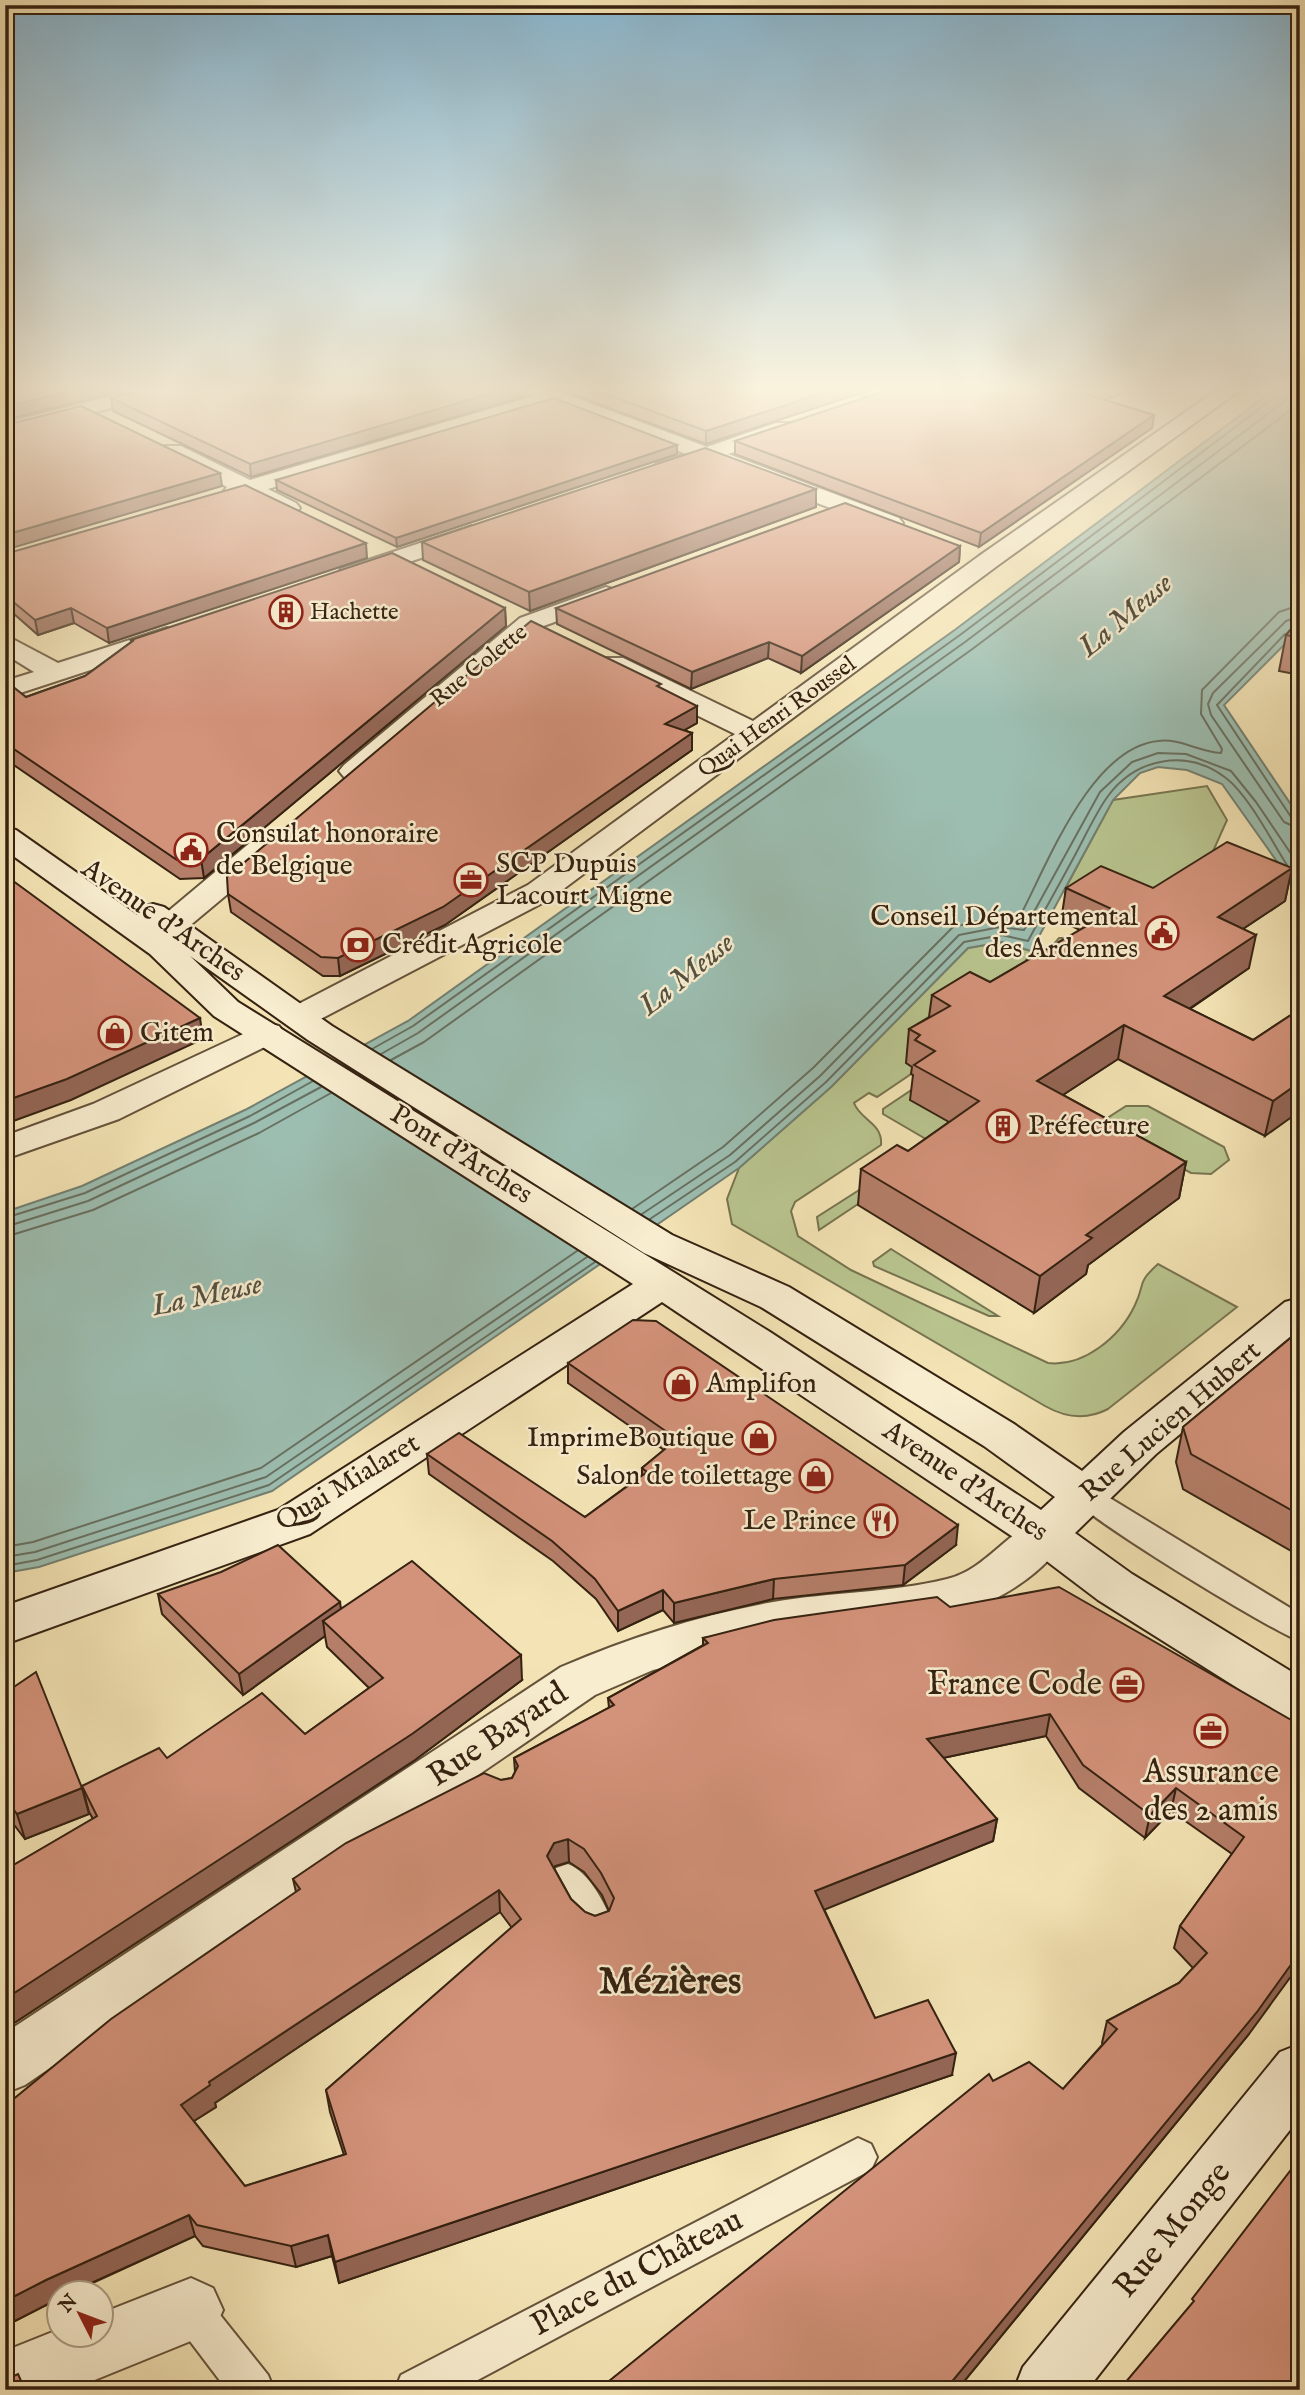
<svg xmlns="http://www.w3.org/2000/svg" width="1305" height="2395" viewBox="0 0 1305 2395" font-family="'IM FELL English',serif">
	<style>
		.green { fill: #b9c58f; stroke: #777450; stroke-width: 2 }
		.water { fill: #9cbeb1; stroke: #738071; stroke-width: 2 }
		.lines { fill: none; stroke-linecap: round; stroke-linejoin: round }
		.shore { stroke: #687061; stroke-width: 2 }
		.service-casing { stroke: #65523a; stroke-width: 4 }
		.minor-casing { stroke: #65523a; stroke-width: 4 }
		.secondary-casing { stroke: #352211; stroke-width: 4 }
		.service { fill: #f8edcf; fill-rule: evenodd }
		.minor { fill: #f8edcf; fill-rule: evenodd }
		.secondary { fill: #f8edcf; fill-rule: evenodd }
		.wall { fill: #b57e69; stroke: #352211; stroke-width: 2; fill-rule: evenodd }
		.shaded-wall { fill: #946655; stroke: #352211; stroke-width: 2 }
		.building { fill: #d3927a; stroke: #352211; stroke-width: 2; fill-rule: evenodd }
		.labels { text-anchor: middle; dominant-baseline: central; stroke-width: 5; stroke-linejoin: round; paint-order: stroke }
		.far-poi-label { font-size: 23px; fill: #352211; stroke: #f8edcf; text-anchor: start }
		.far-street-label { font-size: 23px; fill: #352211; stroke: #f8edcf }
		.poi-label { font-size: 28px; fill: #352211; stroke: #f8edcf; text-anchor: start }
		.street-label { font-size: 28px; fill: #352211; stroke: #f8edcf }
		.water-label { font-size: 30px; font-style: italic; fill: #545141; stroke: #f8edcf }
		.near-poi-label { font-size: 33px; fill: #352211; stroke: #f8edcf; text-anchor: end }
		.near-street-label { font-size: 33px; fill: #352211; stroke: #f8edcf }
		.near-quarter-label { font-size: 38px; font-weight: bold; fill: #352211; stroke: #f8edcf }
	</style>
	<rect width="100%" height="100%" fill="#f4e4b5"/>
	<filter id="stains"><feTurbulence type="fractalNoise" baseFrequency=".00286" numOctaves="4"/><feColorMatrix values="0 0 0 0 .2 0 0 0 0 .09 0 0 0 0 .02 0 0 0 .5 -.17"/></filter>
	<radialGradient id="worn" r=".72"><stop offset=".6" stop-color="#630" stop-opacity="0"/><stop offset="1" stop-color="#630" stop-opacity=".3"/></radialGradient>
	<!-- green -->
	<g class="green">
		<polygon points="1207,786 1227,820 1210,858 1228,864 1067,917 1065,889 1113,800"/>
		<path d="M1059,938H1071L1093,949L1092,952L1095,955L986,1016L966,1006L929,1029L946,1040L907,1063L917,1070L877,1097L869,1093L854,1103C860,1120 883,1123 881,1145L795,1202L791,1211L798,1236L851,1270L1048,1363C1084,1367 1120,1337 1135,1305C1146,1282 1136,1284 1158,1264L1237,1307L1108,1409C1087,1420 1066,1418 1045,1406L732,1224L727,1199L739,1168L831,1087L968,948L1002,942L1031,951L1010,990L1015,993L1035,957L1042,958Z"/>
		<polygon points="913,1089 911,1100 975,1136 950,1153 883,1114 883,1109"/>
		<polygon points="1126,1106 1148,1106 1224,1147 1229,1160 1211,1174 1191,1173 1113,1131 1109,1117"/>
		<polygon points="878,1178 894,1180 819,1230 817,1217"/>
		<polygon points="891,1249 998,1316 989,1316 874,1266 873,1262"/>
	</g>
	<!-- water -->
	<polygon class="water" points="1279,386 1300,386 1300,629 1224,705 1300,818 1300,894 1222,784 1187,770 1158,767 1140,773 1113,800 1031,951 1002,942 968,948 831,1087 739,1168 272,1491 39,1567 5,1573 5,1212 82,1186 247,1109 408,1021 956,629"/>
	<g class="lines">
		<!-- shore -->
		<g class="shore">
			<polyline points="1300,616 1286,621 1213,693 1208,704 1211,715 1284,822 1300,829"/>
			<polyline points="1285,634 1217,705 1291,817 1300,821"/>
			<polyline points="372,1049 413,1026 960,635 1279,394 1283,386"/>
			<polyline points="381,1054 418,1033 965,642 1285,401 1292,386"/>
			<polyline points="391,1060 424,1042 971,650 1291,410 1300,399"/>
			<path d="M632,1209L723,1147L813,1068L953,927L999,916L1019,918C1047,866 1090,748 1158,741C1180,738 1199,752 1221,753L1222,749L1201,714L1202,690L1279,612L1300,605"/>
			<polyline points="642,1214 730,1155 820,1076 959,935 1000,927 1024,930 1100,792 1132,762 1158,753 1186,754 1231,771 1256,802 1300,867"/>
			<polyline points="5,1218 85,1193 250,1116 313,1081"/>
			<path d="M650,1219L735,1162L826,1082L964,942L1002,935L1028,941C1043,913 1059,885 1074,857C1085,837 1095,814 1108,796C1136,758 1187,748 1226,778C1249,796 1271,840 1287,865"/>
			<polyline points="5,1227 88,1201 254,1123 321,1087"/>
			<polyline points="5,1237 93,1210 259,1133 331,1093"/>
			<polyline points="5,1547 33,1542 261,1468 577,1251"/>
			<polyline points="5,1557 35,1552 266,1477 587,1257"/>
			<polyline points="5,1566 37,1560 269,1485 595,1262"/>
		</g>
		<defs>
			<g id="service">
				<path d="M1085,1485L1095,1489L1300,1614V1641C1273,1632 1081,1515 1071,1496L1075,1489Z"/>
				<path d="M568,1864C589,1872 603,1901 612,1921L607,1932L595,1936C574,1929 560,1899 551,1879L556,1868Z"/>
				<polygon points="858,2138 871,2144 877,2157 871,2170 459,2390 395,2390 401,2375"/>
				<polygon points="191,2290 205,2296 268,2375 274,2390 227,2390 177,2324 171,2310 177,2296"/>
			</g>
			<g id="minor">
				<polygon points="151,386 183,386 180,390 5,436 5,423"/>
				<polygon points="522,386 544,386 707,447 776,423 792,423 795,428 792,433 728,454 899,518 903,523 899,528 883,528 706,461 665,475 657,473 654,468 657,463 686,454 554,404 268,489 296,503 300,508 296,513 280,513 246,496 226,497 223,492 227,487 165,456 162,451 165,446 181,446 250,480 534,396 524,392"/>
				<polygon points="845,386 877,386 891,390 894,394 884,400 848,390"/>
				<polygon points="1223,386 1246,386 997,566 550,899 311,1024 299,1027 287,1024 282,1017 287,1010 528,885 735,734 605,670 601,664 605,658 623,658 753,721 979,556"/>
				<polygon points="472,526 480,528 484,533 480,538 359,579 341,579 338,574 341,569"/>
				<polygon points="606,587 615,590 619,595 615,600 538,628 364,777 354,780 344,777 339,771 344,765 520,618"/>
				<polygon points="167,628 176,630 180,636 176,642 5,698 5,681 34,672 5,654 5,635 58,663"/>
				<polygon points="268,835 279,837 283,844 279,851 181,933 170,936 159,933 154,926 159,919 257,837"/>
				<polygon points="267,1023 279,1026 284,1033 279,1040 119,1119 5,1159 5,1136 93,1104"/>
				<path d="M1044,1518L1060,1523L1067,1535C1046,1573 999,1601 958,1614L772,1640L653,1670L595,1695L25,2085L5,2093V2033L561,1667C629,1638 700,1615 773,1602C830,1592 891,1593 947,1579C986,1570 1008,1529 1044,1518Z"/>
				<polygon points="191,2278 213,2288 223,2310 213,2332 70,2390 5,2390 5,2351 60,2329 60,2336 102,2336 102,2313"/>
			</g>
			<g id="secondary">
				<path d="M5,827L16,830L137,915L142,907L153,904L164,907L332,1026L672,1235L789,1287L1014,1424L1082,1471L1124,1432L1285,1302L1300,1298V1334L1156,1454L1075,1533L1132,1574L1300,1677V1722L1282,1716L1098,1600L1028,1547L662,1302L310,1534L5,1644V1606L278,1510L633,1284L214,1016L150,954L5,850ZM190,956L308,1040L644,1253L761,1307L984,1446L1055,1497L1041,1510L770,1332L238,1002Z"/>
				<polygon points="1300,2044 1300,2117 1087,2390 1014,2390 1023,2367 1280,2052"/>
			</g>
		</defs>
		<!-- service casing -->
		<use href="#service" class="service-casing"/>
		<!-- minor casing -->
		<use href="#minor" class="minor-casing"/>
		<!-- secondary casing -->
		<use href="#secondary" class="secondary-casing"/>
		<!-- service -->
		<use href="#service" class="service"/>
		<!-- minor -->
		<use href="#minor" class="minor"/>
		<!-- secondary -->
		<use href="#secondary" class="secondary"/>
	</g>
	<!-- wall -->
	<g class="wall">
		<polygon points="157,386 526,386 526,396 251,477 113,411 111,398"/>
		<polygon points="550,386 882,386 706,444"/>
		<polygon points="900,386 1142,386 1105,400 1154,415 1152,428 979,547 735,454 735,441"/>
		<polygon points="677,454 397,547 277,490 276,480"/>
		<polygon points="816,489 816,507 530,611 423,560 422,542"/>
		<polygon points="960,546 959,562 801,673 768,658 691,689 557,624 556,608"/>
		<polygon points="5,554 367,558 109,643 74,623 38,635 14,614 5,617"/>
		<polygon points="505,608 506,626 204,878 180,879 5,759 5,683 26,697 85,676 131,642 131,640"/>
		<polygon points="1300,619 1300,675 1279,671 1286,635"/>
		<polygon points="697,723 684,730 692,733 692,750 445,925 340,976 323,976 231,912 228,894"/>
		<polygon points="1292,868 1285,901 1243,929 1249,968 1190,1009 1253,1040 1300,1009 1265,1136 1118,1059 1063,1095 1186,1162 1179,1198 1088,1265 1086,1274 1034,1313 858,1205 861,1169 908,1151 949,1122 910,1100 913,1075 911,1074 912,1067 906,1063 909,1029 929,1017 932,995 990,982 1080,930 1061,921 1066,888 1153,888"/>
		<polygon points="1300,1330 1300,1556 1183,1489 1176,1462 1183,1427"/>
		<polygon points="568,1363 956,1545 903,1585 773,1599 674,1623 663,1610 618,1631 596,1599 553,1561 429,1474 427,1454 585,1517 642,1475 642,1468 664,1450 568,1383"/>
		<polygon points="158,1594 341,1609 522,1680 415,1760 5,2029 5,1870 93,1819 89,1812 82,1786 167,1758 305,1734 369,1688 327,1647 325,1636 243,1695 162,1614"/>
		<path d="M950,1607L1300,1725L1249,2034L957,2390H598L993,2081L1063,2089L1103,2044L1102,2043L1107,2021L1179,1983L1193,1968L1174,1948L1180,1926L1232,1854L1171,1811L1145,1838L1079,1788L1046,1736L943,1758L997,1819L993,1841L824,1909L875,2018L952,2075L339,2283L332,2256L296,2267L203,2246L195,2236L60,2298L5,2326L296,1892L293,1879L501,1780L512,1778L515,1772L514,1758L609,1708L608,1698L703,1645V1638ZM569,1862L584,1872L602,1895L609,1911L595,1916L585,1912L571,1899L554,1868L555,1866ZM500,1912L512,1928L326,2090L330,2112L344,2155L245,2186L194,2121L216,2107L215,2103Z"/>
		<polygon points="5,1693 89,1814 25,1839 5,1813"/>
	</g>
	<!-- shaded-wall -->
	<g class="shaded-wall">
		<polygon points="90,386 142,386 5,420 5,407"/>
		<polygon points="516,386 526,386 526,396 251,477 250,464"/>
		<polygon points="844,386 882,386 706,444 706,431"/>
		<polygon points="1111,386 1142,386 1086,407 1088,395"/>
		<polygon points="1154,415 1152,428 979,547 981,533"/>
		<polygon points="677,445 677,454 397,547 396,538"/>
		<polygon points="220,473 222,486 5,550 5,535"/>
		<polygon points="816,489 816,507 530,611 529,592"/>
		<polygon points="366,543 367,558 109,643 107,628"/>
		<polygon points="960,546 959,562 801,673 802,656"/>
		<polygon points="11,600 14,614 5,617 5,601"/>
		<polygon points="71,608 74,623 38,635 35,620"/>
		<polygon points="505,608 506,626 204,878 201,859"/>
		<polygon points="769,642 768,658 691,689 692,672"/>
		<polygon points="697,706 697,723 665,741 665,724"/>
		<polygon points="692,733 692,750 445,925 340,976 338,958"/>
		<polygon points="1292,868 1285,901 1211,950 1218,917"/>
		<polygon points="1256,935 1249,968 1158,1030 1164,996"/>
		<polygon points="200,1018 203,1039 71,1100 5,1124 5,1101"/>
		<polygon points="1124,1025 1118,1059 1032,1115 1037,1081"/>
		<polygon points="1300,1082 1300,1111 1265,1136 1273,1101"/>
		<polygon points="1186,1162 1179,1198 1088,1265 1086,1274 1034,1313 1040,1276 1086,1235"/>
		<polygon points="958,1525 956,1545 903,1585 905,1565"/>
		<polygon points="774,1579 773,1599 674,1623 674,1603"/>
		<polygon points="663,1590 663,1610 618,1631 618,1611"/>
		<polygon points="340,1602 343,1623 323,1621 325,1636 243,1695 239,1674"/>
		<polygon points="521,1655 522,1680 415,1760 5,2029 5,1999"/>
		<polygon points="1050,1714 1046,1736 924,1762 927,1739"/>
		<polygon points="82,1788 89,1814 25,1839 17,1814"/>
		<polygon points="1176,1788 1171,1811 1145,1838 1150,1815"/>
		<polygon points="997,1819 993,1841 814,1914 815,1891"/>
		<polygon points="568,1839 569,1862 555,1866 549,1878 547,1856 554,1843"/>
		<polygon points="499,1890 500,1912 215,2103 216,2107 186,2126 181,2105 209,2082"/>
		<polygon points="1300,1952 1300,1964 1249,2034 957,2390 945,2390"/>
		<polygon points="956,2053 952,2075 339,2283 335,2262"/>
		<polygon points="189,2215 195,2236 69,2293 60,2293 60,2298 5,2326 5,2301 46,2280"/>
		<polygon points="328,2235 332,2256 296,2267 291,2246"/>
	</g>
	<!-- building -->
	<g class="building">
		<polygon points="5,386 90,386 5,407"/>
		<polygon points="157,386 516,386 250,464 111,398"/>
		<polygon points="584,386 844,386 706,431"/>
		<polygon points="900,386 1111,386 1088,395 1154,415 981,533 735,441"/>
		<polygon points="554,398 677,445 396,538 276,480"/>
		<polygon points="81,406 220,473 5,535 5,425"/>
		<polygon points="705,448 816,489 529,592 422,542"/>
		<polygon points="245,485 366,543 107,628 71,608 35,620 11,600 5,601 5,554"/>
		<polygon points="845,503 960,546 802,656 769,642 692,672 556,608"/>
		<polygon points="392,553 505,608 201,859 177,860 5,743 5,683 7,682 26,697 85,676 133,641 131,640"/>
		<polygon points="1300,619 1300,638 1286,635"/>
		<polygon points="531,621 661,684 657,686 697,706 665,724 692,733 443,907 338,958 321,957 228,894 227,877"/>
		<polygon points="1227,842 1292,868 1218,917 1256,935 1164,996 1253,1040 1300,1009 1300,1082 1273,1101 1124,1025 1037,1081 1186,1162 1086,1235 1092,1238 1040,1276 861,1169 897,1145 908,1151 979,1101 914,1065 935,1051 915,1040 920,1035 909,1029 950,1006 932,995 970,972 990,982 1114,910 1066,888 1101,866 1153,888"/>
		<polygon points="5,875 200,1018 67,1079 5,1101"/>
		<polygon points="633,1320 656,1321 958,1525 905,1565 774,1579 674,1603 663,1590 618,1611 595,1579 552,1541 427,1454 459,1433 585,1517 647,1472 642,1468 677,1439 568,1363"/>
		<polygon points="1300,1330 1300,1515 1191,1454 1183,1427"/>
		<polygon points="278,1545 340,1602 239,1674 158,1594 221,1572"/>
		<polygon points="412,1561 521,1655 412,1734 5,1999 5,1870 97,1816 82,1786 159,1748 167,1758 262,1693 305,1734 383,1678 323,1621"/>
		<path d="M1059,1587L1300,1725V1952L1257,2012L945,2390H598L989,2074L993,2081L1029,2062L1063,2089L1117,2029L1107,2021L1179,1983L1207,1953L1180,1926L1244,1837L1176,1788L1150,1815L1083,1765L1050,1714L927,1739L997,1819L815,1891L875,2018L928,2000L956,2053L335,2262L328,2235L291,2246L197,2225L189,2215L46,2280L5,2301V2106L111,2019L300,1889L293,1879L346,1843L484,1773L501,1780L512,1778L518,1766L514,1758L614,1705L608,1698L708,1643L703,1638L774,1620L937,1597L950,1607ZM568,1839L584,1849L601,1873L614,1898L609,1911L595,1916L585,1912L571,1899L547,1856L554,1843ZM499,1890L521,1919L326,2090L346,2154L245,2186L181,2105L210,2085L209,2082Z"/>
		<polygon points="36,1672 82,1788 17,1814 5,1798 5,1693"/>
		<polygon points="1300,2158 1300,2390 1119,2390 1194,2301 1192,2299"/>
		<polygon points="18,2374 25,2390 5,2390 5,2380"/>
	</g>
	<!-- sky -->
	<linearGradient id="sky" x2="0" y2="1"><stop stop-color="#89b8d2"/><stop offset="0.54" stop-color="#faf3de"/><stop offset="1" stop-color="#faf3de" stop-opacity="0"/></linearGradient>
	<rect width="1305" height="721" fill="url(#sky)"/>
	<!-- icons -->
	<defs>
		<symbol id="building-ring" viewBox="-11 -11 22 22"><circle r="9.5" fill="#f8edcf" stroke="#8f2418" stroke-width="1.5"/><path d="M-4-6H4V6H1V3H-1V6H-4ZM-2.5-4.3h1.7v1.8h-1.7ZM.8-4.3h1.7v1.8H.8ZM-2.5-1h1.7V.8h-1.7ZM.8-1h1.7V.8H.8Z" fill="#8f2418"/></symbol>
		<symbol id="civic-ring" viewBox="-11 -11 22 22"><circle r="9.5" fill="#f8edcf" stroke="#8f2418" stroke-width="1.5"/><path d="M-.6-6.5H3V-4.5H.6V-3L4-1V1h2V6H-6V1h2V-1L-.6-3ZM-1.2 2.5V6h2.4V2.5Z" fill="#8f2418"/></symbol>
		<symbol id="office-ring" viewBox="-11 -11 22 22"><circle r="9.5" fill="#f8edcf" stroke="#8f2418" stroke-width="1.5"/><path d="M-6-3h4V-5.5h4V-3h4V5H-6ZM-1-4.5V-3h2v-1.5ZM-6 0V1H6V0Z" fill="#8f2418"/></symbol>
		<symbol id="bank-ring" viewBox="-11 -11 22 22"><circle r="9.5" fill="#f8edcf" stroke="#8f2418" stroke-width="1.5"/><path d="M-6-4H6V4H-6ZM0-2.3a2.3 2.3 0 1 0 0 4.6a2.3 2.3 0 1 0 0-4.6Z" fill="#8f2418"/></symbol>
		<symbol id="shop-ring" viewBox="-11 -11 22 22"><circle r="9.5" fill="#f8edcf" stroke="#8f2418" stroke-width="1.5"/><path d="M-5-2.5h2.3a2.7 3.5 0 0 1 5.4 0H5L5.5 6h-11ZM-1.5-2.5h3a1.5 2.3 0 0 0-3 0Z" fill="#8f2418"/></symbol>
		<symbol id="restaurant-ring" viewBox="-11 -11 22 22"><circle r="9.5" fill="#f8edcf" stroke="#8f2418" stroke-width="1.5"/><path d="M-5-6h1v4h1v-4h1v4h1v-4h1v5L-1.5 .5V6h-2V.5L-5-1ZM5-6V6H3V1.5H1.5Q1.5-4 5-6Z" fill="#8f2418"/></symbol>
	</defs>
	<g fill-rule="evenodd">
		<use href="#building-ring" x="267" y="593" width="38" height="38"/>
		<use href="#civic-ring" x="172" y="831" width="38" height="38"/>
		<use href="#office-ring" x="452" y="861" width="38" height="38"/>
		<use href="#civic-ring" x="1143" y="914" width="38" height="38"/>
		<use href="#bank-ring" x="339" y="926" width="38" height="38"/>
		<use href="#shop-ring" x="96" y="1014" width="38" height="38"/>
		<use href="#building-ring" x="984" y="1107" width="38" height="38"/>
		<use href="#shop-ring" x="662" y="1365" width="38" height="38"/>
		<use href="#shop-ring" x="740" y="1419" width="38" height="38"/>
		<use href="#shop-ring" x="797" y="1457" width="38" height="38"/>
		<use href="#restaurant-ring" x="862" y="1502" width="38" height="38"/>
		<use href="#office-ring" x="1108" y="1666" width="38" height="38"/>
		<use href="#office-ring" x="1192" y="1712" width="38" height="38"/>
	</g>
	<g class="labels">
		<!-- far-poi labels -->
		<g class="far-poi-label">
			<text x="310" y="612">Hachette</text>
		</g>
		<!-- far-street labels -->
		<g class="far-street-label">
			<text transform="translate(479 666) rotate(-39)">Rue Colette</text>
			<text transform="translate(777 717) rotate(-36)">Quai Henri Roussel</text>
		</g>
		<!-- poi labels -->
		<g class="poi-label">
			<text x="216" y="834">Consulat honoraire<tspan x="216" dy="32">de Belgique</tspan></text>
			<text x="496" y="864">SCP Dupuis<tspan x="496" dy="32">Lacourt Migne</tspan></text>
			<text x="1138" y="917" text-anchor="end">Conseil Départemental<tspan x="1138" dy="32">des Ardennes</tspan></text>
			<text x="382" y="945">Crédit Agricole</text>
			<text x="140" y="1033">Gitem</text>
			<text x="1028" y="1126">Préfecture</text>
			<text x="706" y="1384">Amplifon</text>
			<text x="734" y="1438" text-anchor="end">ImprimeBoutique</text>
			<text x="792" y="1476" text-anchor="end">Salon de toilettage</text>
			<text x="856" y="1521" text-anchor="end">Le Prince</text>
		</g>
		<!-- street labels -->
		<g class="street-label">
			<text transform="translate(163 921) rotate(35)">Avenue d'Arches</text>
			<text transform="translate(461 1155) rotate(32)">Pont d'Arches</text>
			<text transform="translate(1171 1422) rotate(-41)">Rue Lucien Hubert</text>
			<text transform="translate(965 1482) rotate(34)">Avenue d'Arches</text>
			<text transform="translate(348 1483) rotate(-31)">Quai Mialaret</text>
		</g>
		<!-- water labels -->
		<g class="water-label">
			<text transform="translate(1126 616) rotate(-40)">La Meuse</text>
			<text transform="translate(687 975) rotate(-39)">La Meuse</text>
			<text transform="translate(207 1296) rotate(-12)">La Meuse</text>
		</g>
		<!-- near-poi labels -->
		<g class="near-poi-label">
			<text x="1102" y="1685">France Code</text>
			<text x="1211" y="1773" text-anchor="middle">Assurance<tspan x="1211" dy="38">des 2 amis</tspan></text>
		</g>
		<!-- near-street labels -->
		<g class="near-street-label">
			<text transform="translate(498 1735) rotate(-34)">Rue Bayard</text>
			<text transform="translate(1173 2230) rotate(-51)">Rue Monge</text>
			<text transform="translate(637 2273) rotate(-28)">Place du Château</text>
		</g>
		<!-- near-quarter labels -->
		<g class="near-quarter-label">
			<text x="670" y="1983">Mézières</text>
		</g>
	</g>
	<!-- margin -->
	<rect width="1305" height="2395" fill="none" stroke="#f4e4b5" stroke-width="28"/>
	<rect x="7" y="7" width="1291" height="2381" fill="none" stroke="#352211" stroke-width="3.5"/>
	<rect x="14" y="14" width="1277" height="2367" fill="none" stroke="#352211" stroke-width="2"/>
	<!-- north arrow -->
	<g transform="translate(80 2314) rotate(312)"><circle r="33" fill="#f8edcf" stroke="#aa9c83" stroke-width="2"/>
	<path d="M0-5L12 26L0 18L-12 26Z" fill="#8f2418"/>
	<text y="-10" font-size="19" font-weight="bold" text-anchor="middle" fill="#352211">N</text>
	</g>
	<rect width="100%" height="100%" filter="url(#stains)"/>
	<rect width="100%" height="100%" fill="url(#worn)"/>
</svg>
